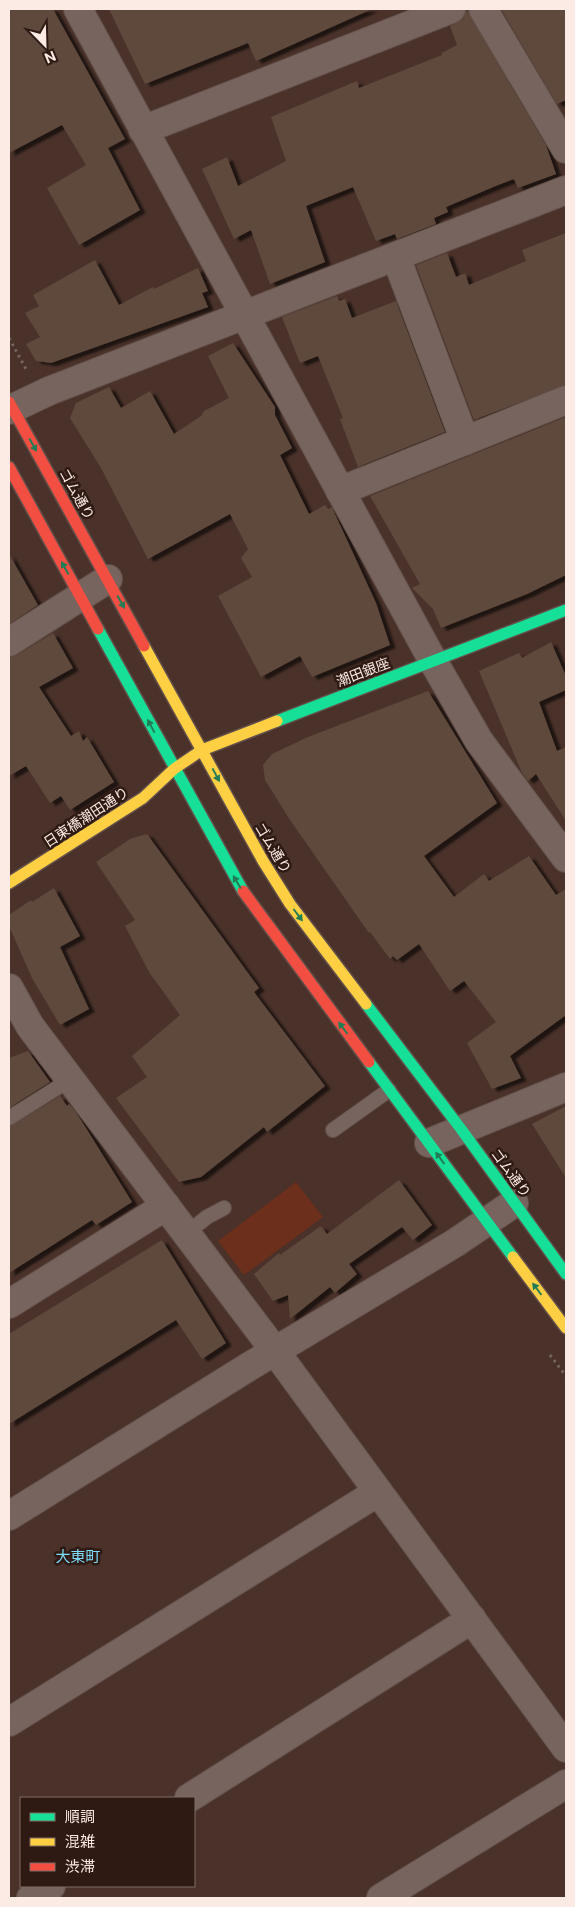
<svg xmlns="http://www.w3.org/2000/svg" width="575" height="1907" viewBox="0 0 575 1907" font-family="'Public Sans','Noto Sans JP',sans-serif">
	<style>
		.green { fill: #6b2f1b }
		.building { fill: #5f493d; filter: url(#shadow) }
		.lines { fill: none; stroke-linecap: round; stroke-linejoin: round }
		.lane-casing { stroke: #63504a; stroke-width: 16 }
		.street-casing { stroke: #63504a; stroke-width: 30 }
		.fast-casing { stroke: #63504a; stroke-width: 14 }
		.slow-casing { stroke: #63504a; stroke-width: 14 }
		.jam-casing { stroke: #63504a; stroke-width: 14 }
		.path { stroke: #766660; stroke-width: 3; stroke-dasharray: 2.5 4; stroke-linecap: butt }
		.lane { stroke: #77645e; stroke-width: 14 }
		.street { stroke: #77645e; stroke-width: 28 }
		.fast { stroke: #16e098; stroke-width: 11 }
		.slow { stroke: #ffcf43; stroke-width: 11 }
		.jam { stroke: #f24e42; stroke-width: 11 }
		.oneway { fill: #227d56 }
		.labels { text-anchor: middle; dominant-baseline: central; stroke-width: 5; stroke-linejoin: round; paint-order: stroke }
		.street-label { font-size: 14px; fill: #fceae4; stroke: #2f1a13 }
		.neighbourhood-label { font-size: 15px; fill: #7ddefb; stroke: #2f1a13 }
	</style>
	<defs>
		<filter id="shadow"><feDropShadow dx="5.5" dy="3" stdDeviation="1" flood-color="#0009"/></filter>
	</defs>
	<rect width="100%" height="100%" fill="#4a312a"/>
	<!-- green -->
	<polygon class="green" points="296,1182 323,1217 244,1275 218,1241"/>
	<!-- building -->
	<g class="building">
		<polygon points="9,9 53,9 125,139 108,148 140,210 79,245 47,188 86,165 62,125 9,153"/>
		<polygon points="109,9 372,9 256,61 248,43 145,84"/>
		<polygon points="466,9 546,145 556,174 518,188 514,179 498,185 446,207 448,212 434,218 436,224 397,239 395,234 376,241 353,187 306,206 325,262 270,284 251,230 234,239 202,169 227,157 238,186 286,161 271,117 357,81 359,88 442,55 442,53 457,45 450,26 463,19"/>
		<polygon points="501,9 566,9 566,100 557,104"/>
		<polygon points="566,233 566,385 474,420 416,265 447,253 456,277 465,273 469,285 526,261 522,250"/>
		<polygon points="95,260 119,305 153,287 154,289 198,268 208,291 202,293 208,307 51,363 36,361 26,344 40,337 25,313 39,306 33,295"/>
		<polygon points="337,296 339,301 345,299 352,318 396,301 445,432 358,467 340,419 343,418 318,356 300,363 282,317"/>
		<polygon points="233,343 275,407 275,415 292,448 280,455 309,514 325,505 328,509 332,507 335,514 376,603 390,645 312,677 300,656 261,677 218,596 252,577 241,558 248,549 230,514 148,559 101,468 70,418 76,403 109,387 121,408 150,391 174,434 201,416 204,411 229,398 208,356"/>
		<polygon points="566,417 566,575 527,594 441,628 433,609 412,588 420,584 370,496"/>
		<polygon points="9,554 38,605 9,624"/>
		<polygon points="53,633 73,668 39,687 71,736 79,731 83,741 87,737 114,782 70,810 61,796 50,803 26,766 9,776 9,657 17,655"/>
		<polygon points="551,642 566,676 566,690 539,702 557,751 566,747 566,821 536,774 528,781 522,773 479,671 519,653 522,658"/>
		<polygon points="428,691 497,803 424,856 454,897 484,874 489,881 529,856 556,895 566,889 566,1015 510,1056 521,1078 492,1089 467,1043 496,1022 464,981 450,991 419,944 397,960 393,956 390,959 370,932 369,933 290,820 265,780 263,765 272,754 308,737"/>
		<polygon points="147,834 259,988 254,992 325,1086 267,1132 264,1127 201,1177 179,1182 116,1098 147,1077 132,1056 180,1015 149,972 125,926 135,920 96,862 130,839"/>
		<polygon points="54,888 80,936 60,947 89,1009 60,1025 32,978 9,926 9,915 31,900 32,902"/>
		<polygon points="28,1051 50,1082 9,1108 9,1058"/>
		<polygon points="60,1096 67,1106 69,1104 76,1112 132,1202 96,1225 92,1220 9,1273 9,1127"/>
		<polygon points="566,1106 566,1178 532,1124"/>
		<polygon points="399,1180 432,1225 413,1240 402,1227 349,1264 357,1274 335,1293 330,1287 290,1319 288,1295 273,1301 254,1274 279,1253 280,1255 321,1226 327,1234"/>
		<polygon points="162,1240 226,1343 202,1359 176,1320 9,1424 9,1334"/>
	</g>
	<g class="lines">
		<defs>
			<g id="lane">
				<polyline points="9,1118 71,1079"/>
				<polyline points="333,1130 389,1090"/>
				<polyline points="187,1233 207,1217 224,1208"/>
			</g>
			<g id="street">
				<polyline points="78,9 433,661 479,741 566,858"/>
				<polyline points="483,9 566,149"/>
				<polyline points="143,130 451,9"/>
				<polyline points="396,257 465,441"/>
				<polyline points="9,410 49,391 566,190"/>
				<polyline points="340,491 566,400"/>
				<polyline points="9,642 108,579"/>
				<polyline points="9,988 30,1026 275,1351 566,1748"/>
				<polyline points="429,1143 566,1087"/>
				<polyline points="9,1304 166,1206"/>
				<polyline points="9,1516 250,1366 455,1243 514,1203"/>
				<polyline points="9,1722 378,1492"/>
				<polyline points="189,1798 472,1619"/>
				<polyline points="31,1898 51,1886"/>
				<polyline points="381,1898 566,1784"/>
			</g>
			<g id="fast">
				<polyline points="98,629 243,891"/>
				<polyline points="277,721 566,610"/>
				<polyline points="366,1004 461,1129 566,1274"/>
				<polyline points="369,1062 513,1257"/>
			</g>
			<g id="slow">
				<polyline points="144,646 263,861 290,904 366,1004"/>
				<polyline points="9,883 143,798 174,769 202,750 277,721"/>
				<polyline points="513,1257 566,1328"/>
			</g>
			<g id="jam">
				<polyline points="9,402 144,646"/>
				<polyline points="9,467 98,629"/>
				<polyline points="243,891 369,1062"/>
			</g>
		</defs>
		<!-- lane casing -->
		<use href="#lane" class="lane-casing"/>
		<!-- street casing -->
		<use href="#street" class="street-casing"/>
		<!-- fast casing -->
		<use href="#fast" class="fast-casing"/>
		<!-- slow casing -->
		<use href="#slow" class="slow-casing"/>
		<!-- jam casing -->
		<use href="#jam" class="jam-casing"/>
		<!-- path -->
		<g class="path">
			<polyline points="9,338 26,369"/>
			<polyline points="550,1355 566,1376"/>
		</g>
		<!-- lane -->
		<use href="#lane" class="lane"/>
		<!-- street -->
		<use href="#street" class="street"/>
		<!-- fast -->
		<use href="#fast" class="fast"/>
		<!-- slow -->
		<use href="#slow" class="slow"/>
		<!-- jam -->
		<use href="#jam" class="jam"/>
	</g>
	<!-- one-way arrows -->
	<defs><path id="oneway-solid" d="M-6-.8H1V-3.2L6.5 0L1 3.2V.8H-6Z" transform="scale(1.25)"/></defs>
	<g class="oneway">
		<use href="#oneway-solid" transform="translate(33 445) rotate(61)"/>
		<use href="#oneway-solid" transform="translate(65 568) rotate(-119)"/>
		<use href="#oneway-solid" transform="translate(121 602) rotate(61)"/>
		<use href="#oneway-solid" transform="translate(151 726) rotate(-118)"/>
		<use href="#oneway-solid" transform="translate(216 775) rotate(62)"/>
		<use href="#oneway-solid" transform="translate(237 882) rotate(-121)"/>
		<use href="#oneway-solid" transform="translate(298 915) rotate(53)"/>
		<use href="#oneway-solid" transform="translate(343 1028) rotate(-127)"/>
		<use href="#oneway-solid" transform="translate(440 1158) rotate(-126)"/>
		<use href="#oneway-solid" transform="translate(537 1289) rotate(-127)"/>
	</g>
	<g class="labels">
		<!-- street labels -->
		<g class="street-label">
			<text transform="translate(77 494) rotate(61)">ゴム通り</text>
			<text transform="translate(363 672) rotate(-21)">潮田銀座</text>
			<text transform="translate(86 817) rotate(-33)">日東橋潮田通り</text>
			<text transform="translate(273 848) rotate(59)">ゴム通り</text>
			<text transform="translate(511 1173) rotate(54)">ゴム通り</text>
		</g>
		<!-- neighbourhood labels -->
		<g class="neighbourhood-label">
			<text x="78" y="1556">大東町</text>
		</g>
	</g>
	<!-- border -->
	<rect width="575" height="1907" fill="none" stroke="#fceae4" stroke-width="20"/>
	<!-- legend -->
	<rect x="20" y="1797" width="175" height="90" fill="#2f1a13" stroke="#816d67"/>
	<rect x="30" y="1813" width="25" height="8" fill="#16e098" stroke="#816d67"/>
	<text x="65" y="1822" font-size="15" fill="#fceae4">順調</text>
	<rect x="30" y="1838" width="25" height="8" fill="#ffcf43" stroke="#816d67"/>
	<text x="65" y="1847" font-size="15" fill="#fceae4">混雑</text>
	<rect x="30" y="1863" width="25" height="8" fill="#f24e42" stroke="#816d67"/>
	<text x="65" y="1872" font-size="15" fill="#fceae4">渋滞</text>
	<!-- north arrow -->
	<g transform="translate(45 45) rotate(157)" stroke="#2f1a13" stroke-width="4" paint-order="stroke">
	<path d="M0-4L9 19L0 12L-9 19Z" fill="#fceae4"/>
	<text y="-8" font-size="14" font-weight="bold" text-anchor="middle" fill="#fceae4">N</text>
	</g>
</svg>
